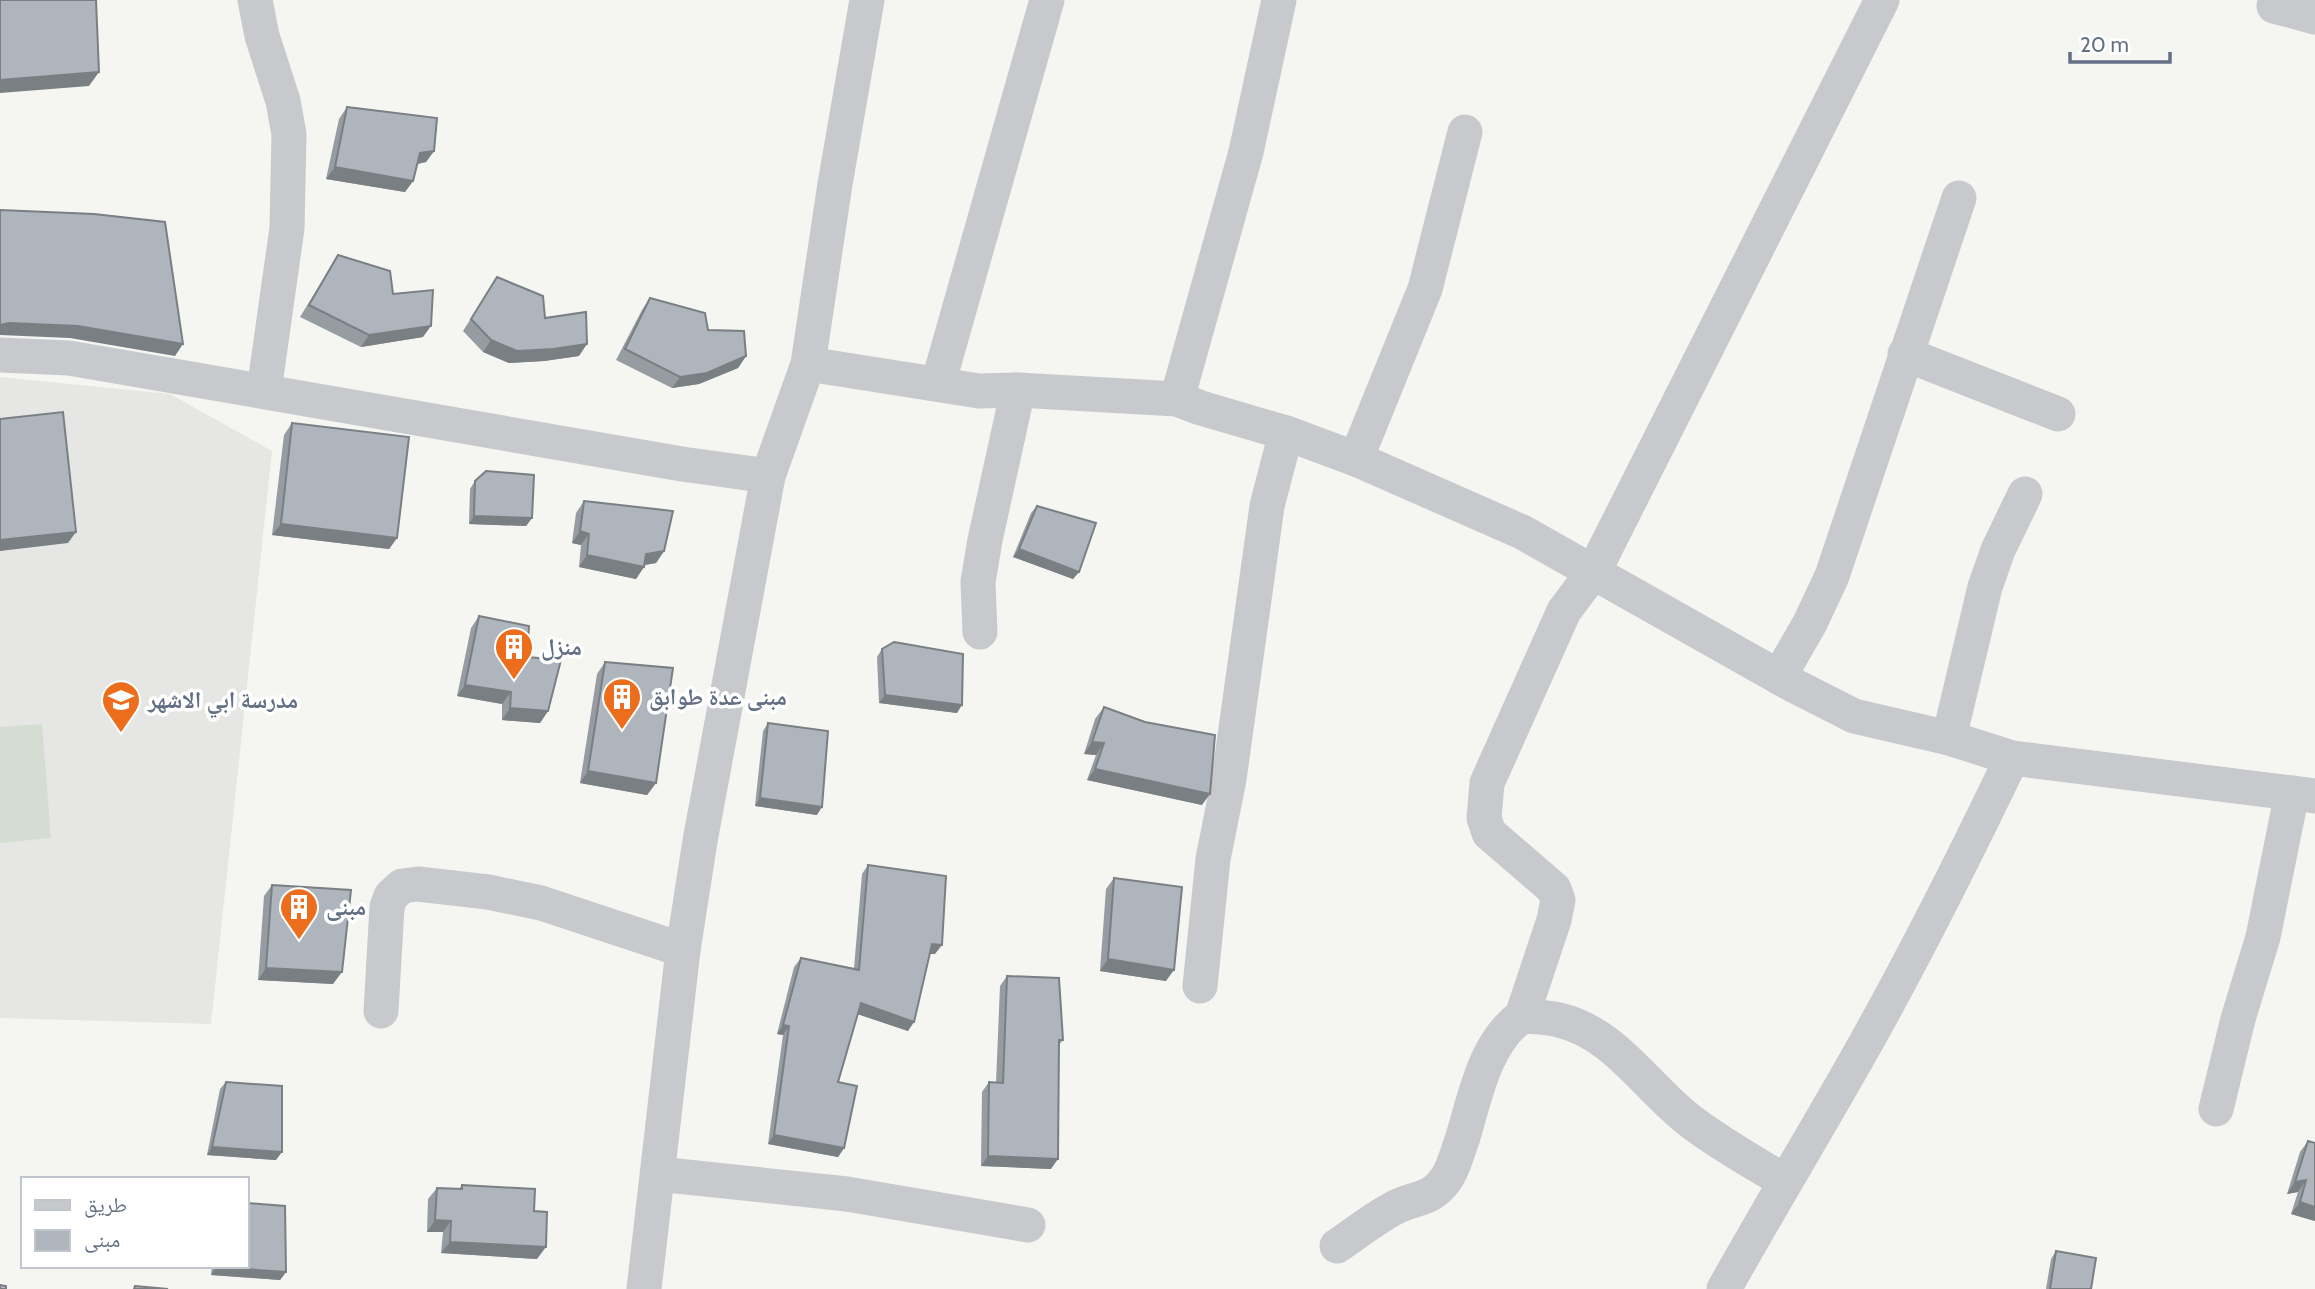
<svg xmlns="http://www.w3.org/2000/svg" width="2315" height="1289" viewBox="0 0 2315 1289" font-family="Cabin,'Noto Naskh Arabic',sans-serif">
	<style>
		.built { fill: #e6e6e5 }
		.green { fill: #d5ddd2 }
		.lines { fill: none; stroke-linecap: round; stroke-linejoin: round }
		.minor { stroke: #c7c9cd; stroke-width: 35 }
		.wall { fill: #969ca2 }
		.shaded-wall { fill: #7a7f84 }
		.building { fill: #afb5bc; stroke: #7a7f84; stroke-width: 2 }
		.labels { text-anchor: middle; dominant-baseline: central; stroke-width: 7; stroke-linejoin: round; paint-order: stroke }
		.poi-label { font-size: 23px; font-weight: bold; fill: #637084; stroke: #fff; text-anchor: start }
	</style>
	<rect width="100%" height="100%" fill="#f5f6f1"/>
	<!-- built -->
	<polygon class="built" points="0,377 170,394 272,451 211,1024 0,1018"/>
	<!-- green -->
	<polygon class="green" points="42,724 51,838 0,843 0,727"/>
	<g class="lines">
		<!-- minor -->
		<g class="minor">
			<polyline points="255,0 262,36 283,101 289,134 287,228 264,391"/>
			<polyline points="2274,6 2315,17"/>
			<polyline points="1905,354 2058,414"/>
			<polyline points="0,355 69,358 682,464 768,476"/>
			<polyline points="808,364 979,391 1018,390 1177,399 1201,408 1286,433 1356,459 1522,532 1795,686 1854,716 1949,738 2012,758 2315,796"/>
			<polyline points="938,384 1047,0"/>
			<polyline points="1177,399 1246,152 1279,0"/>
			<polyline points="1356,459 1425,289 1465,132"/>
			<polyline points="980,632 978,582 985,540 1018,390"/>
			<polyline points="1779,677 1810,623 1832,576 1959,198"/>
			<polyline points="1949,738 1985,587 1998,550 2025,494"/>
			<polyline points="1200,986 1213,859 1229,779 1267,506 1286,433"/>
			<polyline points="381,1011 387,907 391,896 402,886 418,884 488,892 541,903 683,950"/>
			<path d="M1522,1016C1534,1017 1547,1017 1559,1020C1615,1033 1646,1087 1689,1120C1718,1143 1752,1161 1784,1181"/>
			<polyline points="2216,1109 2238,1019 2263,937 2292,793"/>
			<polyline points="658,1174 847,1194 1028,1225"/>
			<path d="M1337,1246C1356,1233 1375,1218 1396,1207C1415,1197 1431,1201 1446,1179C1454,1168 1457,1153 1462,1140C1475,1098 1484,1043 1522,1016L1554,920L1558,900L1554,889L1489,833L1484,818L1487,783L1564,611L1594,571L1882,0"/>
			<polyline points="644,1289 683,950 700,841 768,476 808,364 835,184 867,0"/>
			<path d="M1724,1289C1768,1210 1815,1133 1859,1055C1914,958 1964,858 2012,758"/>
		</g>
	</g>
	<!-- wall -->
	<g class="wall">
		<polygon points="347,107 434,151 426,162 417,164 413,181 405,192 326,179 339,119"/>
		<polygon points="338,255 393,294 423,337 361,347 300,317"/>
		<polygon points="497,277 545,318 579,356 544,361 509,363 483,352 463,331"/>
		<polygon points="650,298 708,330 746,356 738,368 699,384 672,388 616,360 642,310"/>
		<polygon points="292,423 397,538 389,549 272,535 284,435"/>
		<polygon points="475,481 532,518 526,526 469,524 470,489"/>
		<polygon points="584,501 664,551 656,563 645,565 636,579 579,567 581,545 572,543 576,513"/>
		<polygon points="1037,506 1079,572 1073,579 1013,557 1031,513"/>
		<polygon points="479,616 527,657 548,711 540,723 502,720 502,704 457,696 471,628"/>
		<polygon points="882,649 957,713 879,703 877,657"/>
		<polygon points="605,662 656,783 647,795 580,783 597,674"/>
		<polygon points="1104,707 1202,805 1087,780 1096,755 1084,754 1095,719"/>
		<polygon points="768,723 817,815 755,806 763,731"/>
		<polygon points="868,865 935,954 930,954 908,1031 858,1014 838,1082 844,1148 838,1157 768,1144 783,1035 777,1034 794,967 801,958 854,968 862,874"/>
		<polygon points="1114,878 1166,981 1100,971 1106,889"/>
		<polygon points="272,885 333,984 258,980 264,896"/>
		<polygon points="1007,976 1063,1040 1059,1045 1051,1169 981,1166 982,1092 989,1082 996,1083 1000,986"/>
		<polygon points="226,1082 276,1160 207,1155 220,1089"/>
		<polygon points="2308,1141 2315,1143 2315,1221 2291,1214 2298,1192 2287,1194 2300,1152"/>
		<polygon points="462,1185 534,1211 537,1259 441,1253 443,1232 427,1232 428,1199 437,1188 459,1189"/>
		<polygon points="2056,1251 2091,1289 2046,1289 2051,1259"/>
		<polygon points="212,1266 247,1266 286,1272 280,1280 211,1275"/>
	</g>
	<!-- shaded-wall -->
	<g class="shaded-wall">
		<polygon points="99,72 89,86 0,93 0,80"/>
		<polygon points="434,151 426,162 412,165 420,153"/>
		<polygon points="335,167 413,181 405,192 326,179"/>
		<polygon points="9,323 78,326 183,344 175,356 70,338 0,335 0,325"/>
		<polygon points="431,326 423,337 361,347 369,335"/>
		<polygon points="491,340 587,344 579,356 544,361 509,363 483,352"/>
		<polygon points="746,356 738,368 699,384 672,388 680,377"/>
		<polygon points="474,516 532,518 526,526 469,524"/>
		<polygon points="281,524 397,538 389,549 272,535"/>
		<polygon points="580,531 589,534 581,545 572,543"/>
		<polygon points="76,532 68,543 0,551 0,540"/>
		<polygon points="1019,549 1079,572 1073,579 1013,557"/>
		<polygon points="664,551 656,563 638,566 646,554"/>
		<polygon points="587,555 644,567 636,579 579,567"/>
		<polygon points="465,685 511,692 502,704 457,696"/>
		<polygon points="885,695 962,705 957,713 879,703"/>
		<polygon points="510,708 548,711 540,723 502,720"/>
		<polygon points="1092,742 1104,743 1096,755 1084,754"/>
		<polygon points="1095,769 1210,794 1202,805 1087,780"/>
		<polygon points="588,771 656,783 647,795 580,783"/>
		<polygon points="760,798 822,807 817,815 755,806"/>
		<polygon points="932,944 942,945 935,954 925,954"/>
		<polygon points="1108,959 1174,970 1166,981 1100,971"/>
		<polygon points="266,968 342,972 333,984 258,980"/>
		<polygon points="861,1003 914,1022 908,1031 854,1013"/>
		<polygon points="783,1025 789,1026 783,1035 777,1034"/>
		<polygon points="774,1135 844,1148 838,1157 768,1144"/>
		<polygon points="212,1147 282,1152 276,1160 207,1155"/>
		<polygon points="988,1156 1058,1159 1051,1169 981,1166"/>
		<polygon points="2306,1180 2298,1192 2287,1194 2295,1182"/>
		<polygon points="2300,1202 2315,1207 2315,1221 2291,1214"/>
		<polygon points="435,1220 451,1221 443,1232 427,1232"/>
		<polygon points="450,1242 546,1247 537,1259 441,1253"/>
		<polygon points="216,1267 286,1272 280,1280 211,1275"/>
	</g>
	<!-- building -->
	<g class="building">
		<polygon points="0,0 96,0 99,72 0,80"/>
		<polygon points="347,107 437,118 434,151 420,153 413,181 335,167"/>
		<polygon points="0,210 94,214 165,222 183,344 78,326 9,323 0,325"/>
		<polygon points="338,255 390,271 393,294 433,290 431,326 369,335 309,305"/>
		<polygon points="497,277 543,296 545,318 586,312 587,344 553,349 517,351 491,340 471,319"/>
		<polygon points="650,298 705,313 708,330 744,331 746,356 707,373 680,377 625,349"/>
		<polygon points="63,412 76,532 0,540 0,419"/>
		<polygon points="292,423 409,437 397,538 281,524"/>
		<polygon points="486,471 534,475 532,518 474,516 475,481"/>
		<polygon points="584,501 673,511 664,551 646,554 644,567 587,555 589,534 580,531"/>
		<polygon points="1037,506 1096,523 1079,572 1019,549"/>
		<polygon points="479,616 529,626 527,657 561,660 548,711 510,708 511,692 465,685"/>
		<polygon points="894,642 963,654 962,705 885,695 882,649"/>
		<polygon points="605,662 673,668 656,783 588,771"/>
		<polygon points="1104,707 1145,722 1215,735 1210,794 1095,769 1104,743 1092,742"/>
		<polygon points="768,723 828,731 822,807 760,798"/>
		<polygon points="868,865 946,876 942,945 932,944 914,1022 861,1003 838,1082 857,1086 844,1148 774,1135 789,1026 783,1025 801,958 859,970"/>
		<polygon points="1114,878 1182,887 1174,970 1108,959"/>
		<polygon points="272,885 351,890 342,972 266,968"/>
		<polygon points="1007,976 1059,978 1063,1040 1059,1040 1058,1159 988,1156 989,1082 1003,1083"/>
		<polygon points="226,1082 282,1086 282,1152 212,1147"/>
		<polygon points="2308,1141 2315,1143 2315,1207 2300,1202 2306,1180 2295,1182"/>
		<polygon points="462,1185 535,1189 534,1211 547,1212 546,1247 450,1242 451,1221 435,1220 437,1188 462,1189"/>
		<polygon points="247,1203 285,1206 286,1272 216,1267 247,1266"/>
		<polygon points="2056,1251 2096,1258 2091,1289 2050,1289"/>
		<polygon points="0,1285 6,1286 6,1289 0,1289"/>
		<polygon points="135,1286 168,1289 134,1289"/>
	</g>
	<!-- icons -->
	<defs>
		<symbol id="building-pin" viewBox="-11 -11 22 30"><path d="M0 17L-7.5 6A9.5 9.5 0 1 1 7.5 6Z" fill="#ec6d1b" stroke="#fff"/><path d="M-4-6H4V6H1V3H-1V6H-4ZM-2.5-4.3h1.7v1.8h-1.7ZM.8-4.3h1.7v1.8H.8ZM-2.5-1h1.7V.8h-1.7ZM.8-1h1.7V.8H.8Z" fill="#fff"/></symbol>
		<symbol id="school-pin" viewBox="-11 -11 22 30"><path d="M0 17L-7.5 6A9.5 9.5 0 1 1 7.5 6Z" fill="#ec6d1b" stroke="#fff"/><path d="M0-5L7-2L0 1L-7-2ZM-4 1L0 2.5L4 1V4Q0 6-4 4Z" fill="#fff"/></symbol>
	</defs>
	<g fill-rule="evenodd">
		<use href="#building-pin" x="492" y="625" width="44" height="60"/>
		<use href="#building-pin" x="600" y="675" width="44" height="60"/>
		<use href="#school-pin" x="99" y="678" width="44" height="60"/>
		<use href="#building-pin" x="277" y="885" width="44" height="60"/>
	</g>
	<g class="labels">
		<!-- poi labels -->
		<g class="poi-label">
			<text x="541" y="647">منزل</text>
			<text x="649" y="697">مبنى عدة طوابق</text>
			<text x="148" y="700">مدرسة ابي الاشهر</text>
			<text x="326" y="907">مبنى</text>
		</g>
	</g>
	<!-- legend -->
	<rect x="21" y="1177" width="228" height="91" fill="#ffffff" stroke="#c1c6ce" stroke-width="2"/>
	<rect x="35" y="1200" width="35" height="10" fill="#c7c9cd" stroke="#c1c6ce" stroke-width="2"/>
	<text x="84" y="1212" font-size="21" fill="#637084">طريق</text>
	<rect x="35" y="1230" width="35" height="21" fill="#afb5bc" stroke="#c1c6ce" stroke-width="2"/>
	<text x="84" y="1247" font-size="21" fill="#637084">مبنى</text>
	<!-- scale -->
	<path d="M2070 52v10h100v-10" fill="none" stroke="#637084" stroke-width="3.5"/>
	<text x="2080" y="52" font-size="21" fill="#637084" stroke="#ffffff" stroke-width="5" paint-order="stroke">20 m</text>
</svg>
